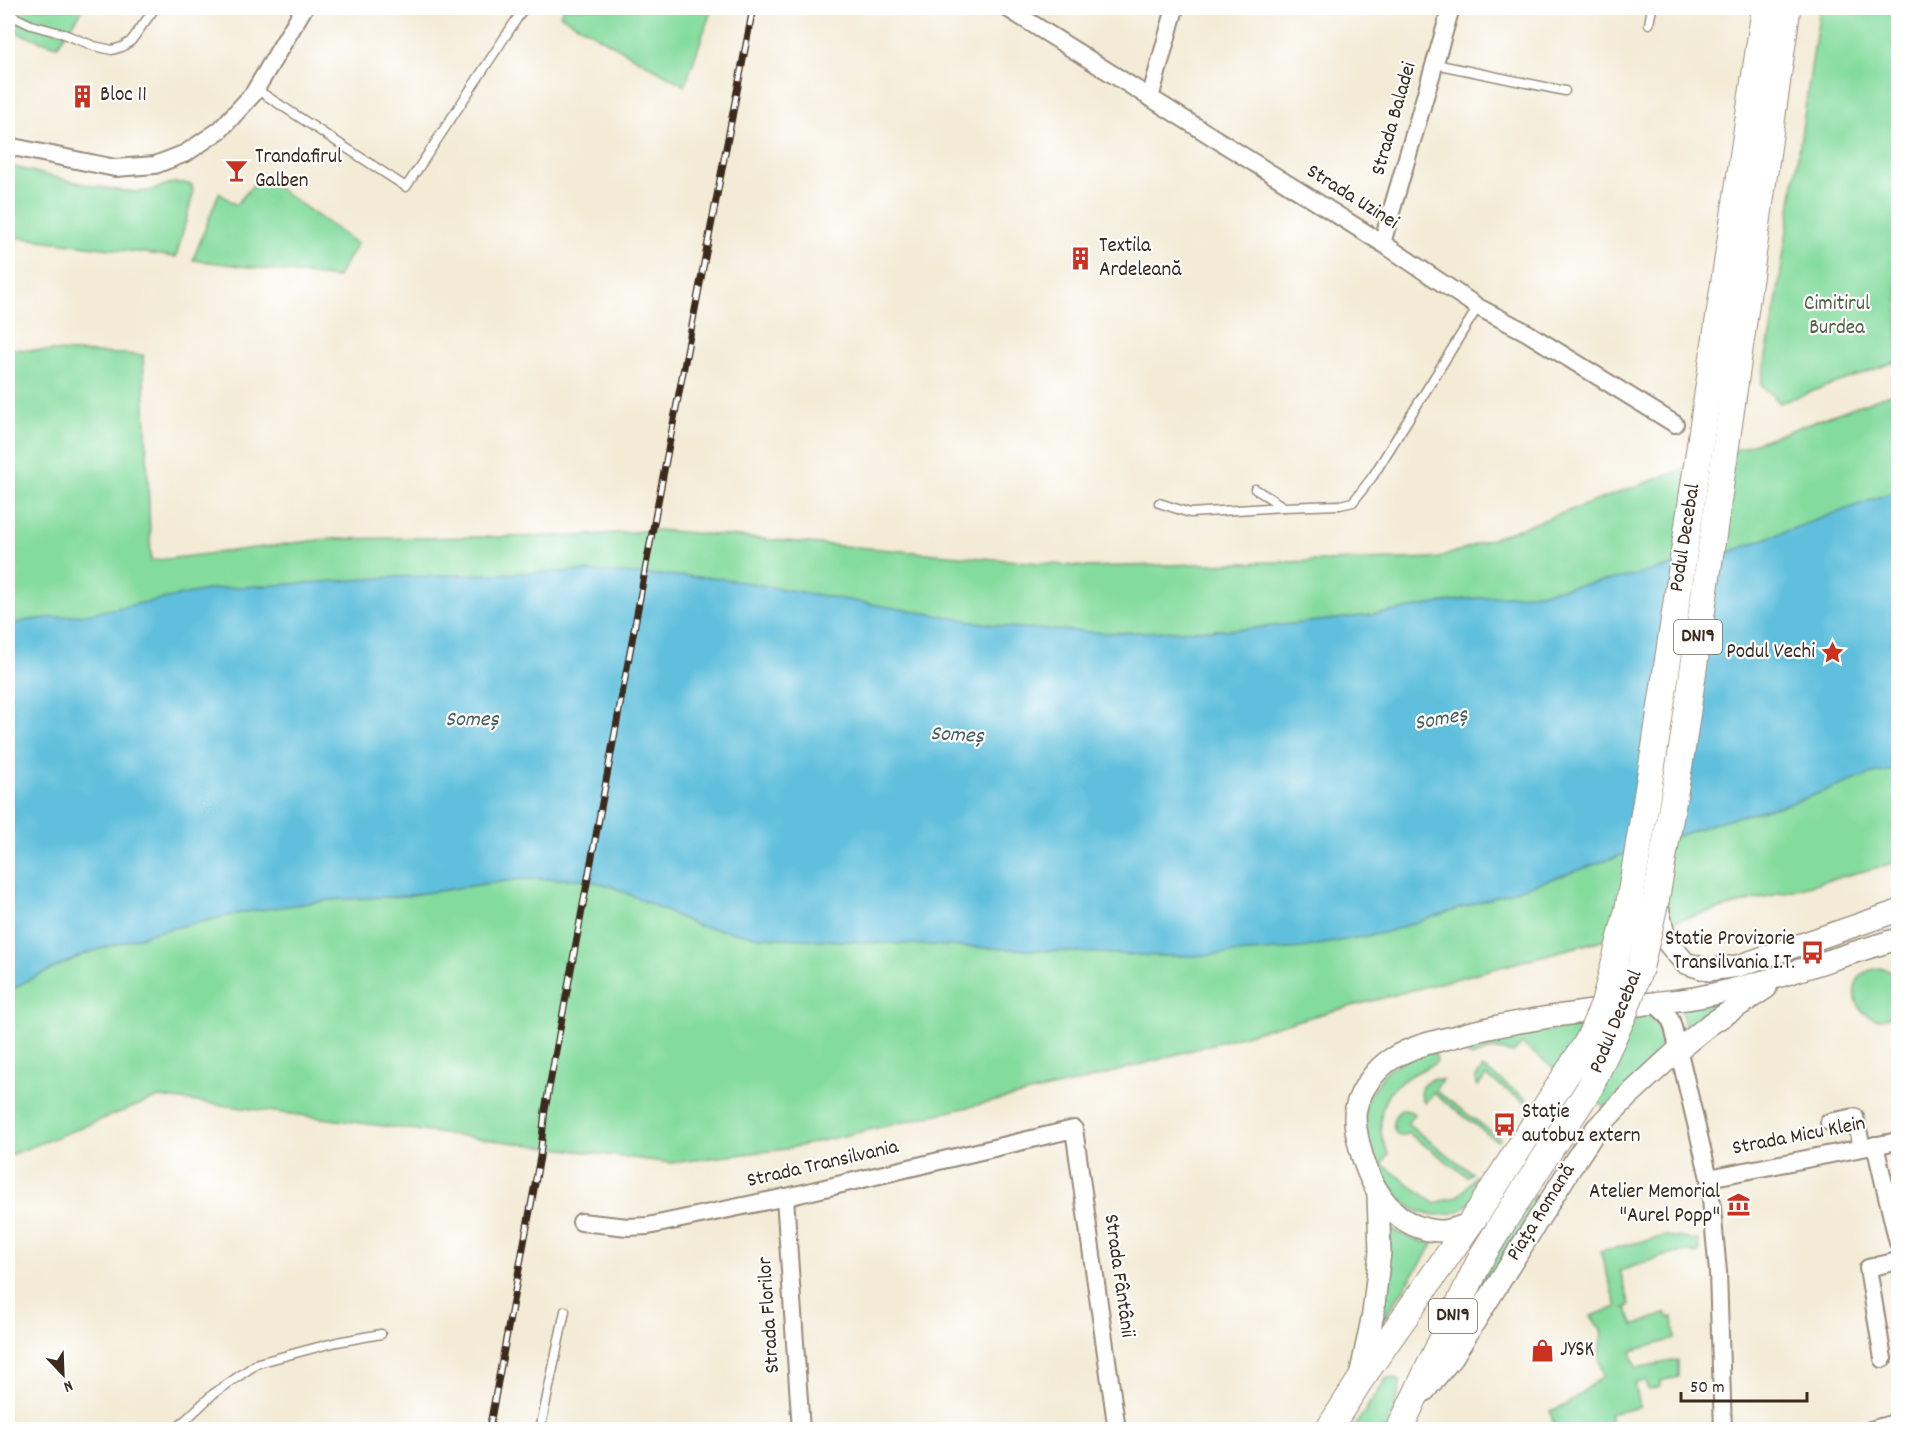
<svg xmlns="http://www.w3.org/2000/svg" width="1906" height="1437" viewBox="0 0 1906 1437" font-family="Dekko,sans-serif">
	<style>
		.green { fill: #84db9e; stroke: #60825e; stroke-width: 1.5 }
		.water { fill: #5ebfdc; stroke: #4c747d; stroke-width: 1.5 }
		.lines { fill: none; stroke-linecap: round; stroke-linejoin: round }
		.service-casing { stroke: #978a7a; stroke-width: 11 }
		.minor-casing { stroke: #978a7a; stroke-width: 20 }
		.tertiary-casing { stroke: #978a7a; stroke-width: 24 }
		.primary-casing { stroke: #978a7a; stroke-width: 28 }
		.service { stroke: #fff; stroke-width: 8 }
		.minor { stroke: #fff; stroke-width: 16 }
		.tertiary { stroke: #fff; stroke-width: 21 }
		.primary { stroke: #fff; stroke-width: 26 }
		.rail-casing { stroke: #3b2a1e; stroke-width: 7 }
		.rail { stroke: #fff; stroke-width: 4.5; stroke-dasharray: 14; stroke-linecap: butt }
		.primary-bridge-casing { stroke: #978a7a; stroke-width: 28; stroke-linecap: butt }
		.primary-bridge { stroke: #fff; stroke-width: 26 }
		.labels { text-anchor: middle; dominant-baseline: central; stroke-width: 4.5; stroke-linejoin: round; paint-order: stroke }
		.shield { fill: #fff; stroke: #766a62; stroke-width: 1.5 }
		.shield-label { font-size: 20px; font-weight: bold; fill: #3b2a1e }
		.poi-label { font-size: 21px; fill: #3b2a1e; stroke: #fff; text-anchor: start }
		.street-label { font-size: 21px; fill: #3b2a1e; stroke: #fff }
		.park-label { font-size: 21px; fill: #515f44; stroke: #fff }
		.water-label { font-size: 22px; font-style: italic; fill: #475e60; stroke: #fff }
	</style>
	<rect width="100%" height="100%" fill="#fff"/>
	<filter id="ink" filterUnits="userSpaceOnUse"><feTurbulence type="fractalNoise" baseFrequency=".0167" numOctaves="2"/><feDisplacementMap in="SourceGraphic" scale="12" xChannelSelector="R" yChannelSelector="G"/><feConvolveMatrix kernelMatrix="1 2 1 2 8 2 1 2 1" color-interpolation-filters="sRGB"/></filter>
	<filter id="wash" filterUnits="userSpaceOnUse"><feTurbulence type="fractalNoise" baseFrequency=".008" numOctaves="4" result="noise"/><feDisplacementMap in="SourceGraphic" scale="24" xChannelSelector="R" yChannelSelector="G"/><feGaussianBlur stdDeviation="1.35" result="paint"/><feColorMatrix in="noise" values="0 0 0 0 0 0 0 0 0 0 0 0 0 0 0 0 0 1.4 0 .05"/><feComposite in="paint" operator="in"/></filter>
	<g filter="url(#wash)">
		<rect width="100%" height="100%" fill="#f3ebd6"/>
		<!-- green -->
		<g class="green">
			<polygon points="8,8 84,8 57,46 8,30"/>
			<polygon points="564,8 712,8 685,86 560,15"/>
			<polygon points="1820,8 1898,8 1898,361 1780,403 1761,384 1777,298"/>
			<path d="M8,166C50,175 94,189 137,192C158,193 167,177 192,185L193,194L176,257L8,236Z"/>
			<polygon points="261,176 357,244 337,278 193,260 219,193 236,205"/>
			<polygon points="8,349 143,355 151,561 327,539 579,536 658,530 1087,567 1439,558 1898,391 1898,862 1280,1025 1086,1080 786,1149 671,1163 159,1097 8,1156"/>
			<path d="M1882,968L1889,971L1898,978V1009C1866,1045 1828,972 1882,968Z"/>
			<polygon points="1735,995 1687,1034 1682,1013 1675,1005"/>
			<path d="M1648,1014C1659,1022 1661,1034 1663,1048L1610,1105L1603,1106L1522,1044L1513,1053L1493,1049L1471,1057L1465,1052L1462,1043L1470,1041Z"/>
			<path d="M1422,1053H1435L1437,1061L1434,1064C1409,1076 1382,1087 1381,1118C1380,1133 1382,1141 1389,1154L1382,1164L1436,1204C1442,1200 1444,1200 1450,1199C1461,1197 1469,1185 1475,1176L1481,1181C1476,1189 1472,1202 1464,1208C1457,1213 1446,1215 1437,1215C1389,1216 1356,1141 1367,1099C1368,1095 1372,1091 1375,1088C1379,1082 1383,1074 1389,1069C1398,1062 1411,1058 1422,1053Z"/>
			<polygon points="1483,1068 1527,1099 1524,1102 1486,1076 1478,1086 1475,1079"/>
			<path d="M1433,1079L1442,1080L1435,1090L1500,1138L1497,1141L1433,1093L1425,1103C1418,1092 1420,1082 1433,1079Z"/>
			<path d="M1402,1110L1410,1111L1414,1114L1407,1124L1472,1173L1467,1176L1408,1133L1403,1136H1399C1391,1128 1391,1115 1402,1110Z"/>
			<polygon points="1533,1195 1538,1203 1461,1327 1487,1266"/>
			<path d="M1387,1225C1404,1236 1414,1242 1434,1243L1383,1320Z"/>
			<polygon points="1666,1236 1698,1240 1700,1251 1696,1255 1692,1252 1670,1254 1620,1271 1630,1305 1625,1308 1627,1308 1634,1326 1667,1313 1668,1318 1673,1317 1675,1339 1631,1351 1636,1368 1678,1360 1678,1377 1660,1381 1660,1387 1648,1390 1646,1381 1635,1383 1640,1407 1609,1414 1612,1427 1598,1429 1555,1429 1550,1411 1566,1405 1603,1376 1599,1356 1602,1332 1591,1316 1617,1307 1600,1251"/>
			<polygon points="1387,1378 1394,1378 1400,1381 1400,1388 1389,1429 1352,1430"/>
		</g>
		<!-- water -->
		<polygon class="water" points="1898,490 1898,769 1869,775 1792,803 1721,821 1567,874 1383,933 1302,948 1194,956 1157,956 761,937 698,926 611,886 582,879 523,879 484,884 406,896 331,900 245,912 160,931 87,953 28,980 8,992 8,625 29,620 87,614 212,589 398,577 582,571 719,578 1007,627 1108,633 1246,629 1371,615 1465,599 1531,594 1631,576 1732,551"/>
	</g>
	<g filter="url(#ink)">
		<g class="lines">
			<defs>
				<g id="service">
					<polyline points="8,14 31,25 64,34 94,46 112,50 122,47 131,41 155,8"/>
					<polyline points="1649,24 1652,8"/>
					<polyline points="1435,64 1565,91"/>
					<polyline points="256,89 406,187 524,8"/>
					<polyline points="1255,489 1284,507 1340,505 1353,502 1373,476 1478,307"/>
					<polyline points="1159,503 1190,513 1283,507"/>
					<polyline points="175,1430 213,1394 258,1363 337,1342 381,1334"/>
					<polyline points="540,1430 565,1311"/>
					<polyline points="1522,1430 1527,1430"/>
				</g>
				<g id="minor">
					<polyline points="1007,8 1382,243 1478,307 1526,332 1675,424"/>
					<polyline points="1150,98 1175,8"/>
					<polyline points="8,146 115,168 155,165 186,153 220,130 253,94 304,8"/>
					<polyline points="1382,243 1451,8"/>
					<polyline points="1654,1003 1670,1018 1673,1027 1709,1178 1718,1272 1723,1430"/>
					<polyline points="1829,1122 1855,1117 1862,1147"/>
					<polyline points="1875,1145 1898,1243"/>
					<polyline points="1709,1178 1898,1141"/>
					<polyline points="785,1197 801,1430"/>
					<polyline points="581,1222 628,1227 648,1226 791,1196 1074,1129 1117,1430"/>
					<polyline points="1883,1359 1868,1268 1898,1261"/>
					<polyline points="1870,1430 1898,1422"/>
				</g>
				<g id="tertiary">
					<polyline points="1656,899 1665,939 1685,963 1708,970 1738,966 1898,911"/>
					<path d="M1469,1224C1460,1227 1452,1230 1443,1231C1396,1232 1370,1188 1360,1148C1357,1136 1353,1120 1356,1108C1360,1090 1377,1067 1393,1058C1411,1047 1432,1042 1453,1037C1517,1019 1587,1012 1654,1003C1668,1001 1684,1000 1699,997C1767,984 1831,958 1898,939"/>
					<polyline points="1360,1377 1373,1314 1380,1252 1378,1194"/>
					<polyline points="1424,1391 1453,1356 1573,1164 1597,1128 1627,1097 1678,1050 1709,1025 1766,988"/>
				</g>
				<g id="primary">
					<polyline points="1328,1430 1359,1382 1478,1212"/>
					<polyline points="1399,1430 1482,1256 1500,1227"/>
				</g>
			</defs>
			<!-- service casing -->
			<use href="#service" class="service-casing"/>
			<!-- minor casing -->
			<use href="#minor" class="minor-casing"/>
			<!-- tertiary casing -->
			<use href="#tertiary" class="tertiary-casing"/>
			<!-- primary casing -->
			<use href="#primary" class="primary-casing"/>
			<!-- service -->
			<use href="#service" class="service"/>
			<!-- minor -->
			<use href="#minor" class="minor"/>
			<!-- tertiary -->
			<use href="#tertiary" class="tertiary"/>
			<!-- primary -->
			<use href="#primary" class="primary"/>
			<defs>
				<polyline id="rail" points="489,1430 540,1157 545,1110 649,549 753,8"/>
			</defs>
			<!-- rail casing -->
			<use href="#rail" class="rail-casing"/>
			<!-- rail -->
			<use href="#rail" class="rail"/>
			<defs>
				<g id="primary-bridge">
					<polyline points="1478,1212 1588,1041 1604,1004 1628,910 1655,747 1765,8"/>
					<polyline points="1500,1227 1589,1089 1624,1014 1640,968 1656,899 1681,755 1727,439 1787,11"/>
				</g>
			</defs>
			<!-- primary-bridge casing -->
			<use href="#primary-bridge" class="primary-bridge-casing"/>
			<!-- primary-bridge -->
			<use href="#primary-bridge" class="primary-bridge"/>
		</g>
	</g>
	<!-- icons -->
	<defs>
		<symbol id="building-bare" viewBox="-9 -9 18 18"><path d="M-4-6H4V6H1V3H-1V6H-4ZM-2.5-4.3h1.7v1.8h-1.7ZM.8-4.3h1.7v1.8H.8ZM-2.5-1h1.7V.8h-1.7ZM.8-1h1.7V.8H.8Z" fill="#c8321e" stroke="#fff" stroke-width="2.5" paint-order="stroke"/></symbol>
		<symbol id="bar-bare" viewBox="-9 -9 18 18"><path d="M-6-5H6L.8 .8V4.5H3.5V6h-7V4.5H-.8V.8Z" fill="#c8321e" stroke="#fff" stroke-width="2.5" paint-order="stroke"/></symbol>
		<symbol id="sight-bare" viewBox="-9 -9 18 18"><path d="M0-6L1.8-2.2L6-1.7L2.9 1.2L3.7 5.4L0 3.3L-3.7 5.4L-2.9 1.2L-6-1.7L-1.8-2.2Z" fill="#c8321e" stroke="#fff" stroke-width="2.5" paint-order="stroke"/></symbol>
		<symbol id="bus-bare" viewBox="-9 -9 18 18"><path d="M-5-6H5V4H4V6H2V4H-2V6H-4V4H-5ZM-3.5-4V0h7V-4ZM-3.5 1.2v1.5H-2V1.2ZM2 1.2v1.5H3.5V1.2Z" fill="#c8321e" stroke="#fff" stroke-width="2.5" paint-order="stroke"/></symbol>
		<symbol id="museum-bare" viewBox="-9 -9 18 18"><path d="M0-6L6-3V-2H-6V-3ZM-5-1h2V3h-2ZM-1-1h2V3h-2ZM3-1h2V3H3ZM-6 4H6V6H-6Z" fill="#c8321e" stroke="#fff" stroke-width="2.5" paint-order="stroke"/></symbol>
		<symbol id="shop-bare" viewBox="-9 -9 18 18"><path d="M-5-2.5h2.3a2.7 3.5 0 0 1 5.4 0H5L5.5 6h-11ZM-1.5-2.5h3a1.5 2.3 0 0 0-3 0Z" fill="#c8321e" stroke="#fff" stroke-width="2.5" paint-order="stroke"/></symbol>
	</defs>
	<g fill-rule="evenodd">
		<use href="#building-bare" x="66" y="80" width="33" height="33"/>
		<use href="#bar-bare" x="220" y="154" width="33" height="33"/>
		<use href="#building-bare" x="1064" y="242" width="33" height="33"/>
		<use href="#sight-bare" x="1816" y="636" width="33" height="33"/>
		<use href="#bus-bare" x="1796" y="936" width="33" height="33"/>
		<use href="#bus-bare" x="1488" y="1108" width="33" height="33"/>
		<use href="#museum-bare" x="1722" y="1188" width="33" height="33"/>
		<use href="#shop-bare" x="1526" y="1334" width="33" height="33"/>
	</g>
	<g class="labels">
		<!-- shield labels -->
		<g class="shield">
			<rect x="1674" y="620" width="48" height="34" rx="4.5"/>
			<rect x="1429" y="1299" width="48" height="34" rx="4.5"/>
		</g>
		<g class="shield-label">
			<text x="1698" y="637">DN19</text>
			<text x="1453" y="1316">DN19</text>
		</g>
		<!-- poi labels -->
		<g class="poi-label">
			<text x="100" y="96">Bloc 11</text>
			<text x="255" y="158">Trandafirul<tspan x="255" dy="24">Galben</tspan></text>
			<text x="1099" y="247">Textila<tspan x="1099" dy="24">Ardeleană</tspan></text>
			<text x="1815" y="653" text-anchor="end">Podul Vechi</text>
			<text x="1795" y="940" text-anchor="end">Statie Provizorie<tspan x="1795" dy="24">Transilvania I.T.</tspan></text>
			<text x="1522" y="1113">Stație<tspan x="1522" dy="24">autobuz extern</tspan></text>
			<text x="1720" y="1193" text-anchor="end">Atelier Memorial<tspan x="1720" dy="24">"Aurel Popp"</tspan></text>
			<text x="1560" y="1351">JYSK</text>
		</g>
		<!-- street labels -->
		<g class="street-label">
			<text transform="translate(1395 119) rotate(-74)">Strada Baladei</text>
			<text transform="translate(1352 198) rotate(32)">Strada Uzinei</text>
			<text transform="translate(1686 538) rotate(-81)">Podul Decebal</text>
			<text transform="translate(1617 1022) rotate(-68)">Podul Decebal</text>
			<text transform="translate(1799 1137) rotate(-11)">Strada Micu Klein</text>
			<text transform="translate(823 1165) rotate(-13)">Strada Transilvania</text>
			<text transform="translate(1542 1213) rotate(-58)">Piața Romană</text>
			<text transform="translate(1118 1276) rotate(82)">Strada Fântânii</text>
			<text transform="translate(770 1315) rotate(-94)">Strada Florilor</text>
		</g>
		<!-- park labels -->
		<g class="park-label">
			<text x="1837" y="305">Cimitirul<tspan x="1837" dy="24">Burdea</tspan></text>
		</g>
		<!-- water labels -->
		<g class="water-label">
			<text x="472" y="720">Someș</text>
			<text transform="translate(1441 720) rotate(-10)">Someș</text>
			<text transform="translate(957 736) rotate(3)">Someș</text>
		</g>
	</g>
	<!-- margin -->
	<rect width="1906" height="1437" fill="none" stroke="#fff" stroke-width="30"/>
	<!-- north arrow -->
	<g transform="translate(63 1374) rotate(157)" stroke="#ffffff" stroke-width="4.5" paint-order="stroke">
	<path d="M0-4.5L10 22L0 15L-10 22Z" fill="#3b2a1e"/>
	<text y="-9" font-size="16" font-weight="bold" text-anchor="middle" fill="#3b2a1e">N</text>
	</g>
	<!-- scale -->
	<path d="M1681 1392v9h126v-9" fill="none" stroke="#3b2a1e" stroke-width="3"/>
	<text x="1690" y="1392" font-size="18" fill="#3b2a1e" stroke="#ffffff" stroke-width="4.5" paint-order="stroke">50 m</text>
</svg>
